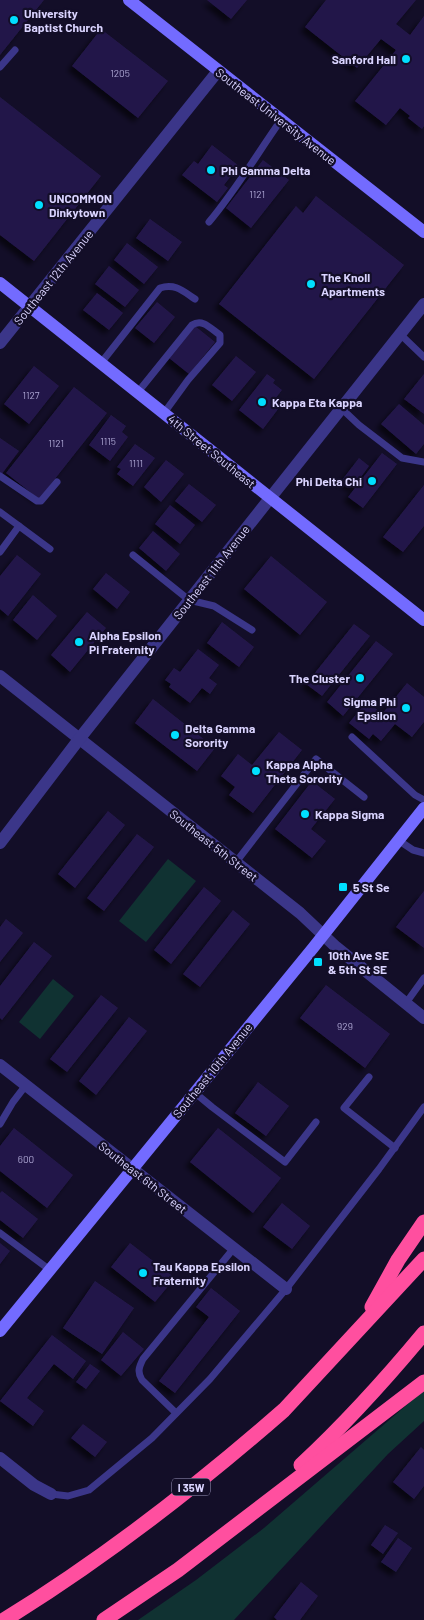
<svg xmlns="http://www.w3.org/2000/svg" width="424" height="1620" viewBox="0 0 424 1620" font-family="Barlow,sans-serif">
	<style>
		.green { fill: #103232 }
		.building { fill: #24194a; filter: url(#shadow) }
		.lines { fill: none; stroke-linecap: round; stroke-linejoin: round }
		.lane { stroke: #3b3689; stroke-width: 7 }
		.street { stroke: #3b3689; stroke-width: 12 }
		.secondary { stroke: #736bff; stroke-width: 12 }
		.highway { stroke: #ff4f9f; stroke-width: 15 }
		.poi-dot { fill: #00dfff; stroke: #130e28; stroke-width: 2 }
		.labels { text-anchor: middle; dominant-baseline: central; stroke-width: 4.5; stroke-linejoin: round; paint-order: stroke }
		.number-label { font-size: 10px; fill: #aca5d2 }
		.shield { fill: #130e28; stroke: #9e99be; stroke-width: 1 }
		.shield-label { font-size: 11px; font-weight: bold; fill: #dad4ff }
		.poi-label { font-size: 12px; font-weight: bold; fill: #dad4ff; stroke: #130e28; text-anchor: start }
		.street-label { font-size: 12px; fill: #dad4ff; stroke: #130e28 }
	</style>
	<defs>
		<filter id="shadow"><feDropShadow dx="-4.5" dy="4.5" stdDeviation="2.5" flood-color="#0009"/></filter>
	</defs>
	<rect width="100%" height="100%" fill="#130e28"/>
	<!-- green -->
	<g class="green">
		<polygon points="168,859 196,881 146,942 119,921"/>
		<polygon points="53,979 74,996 40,1039 19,1022"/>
		<polygon points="424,1390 424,1421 388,1454 234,1620 138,1620 196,1580 264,1528"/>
	</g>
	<!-- building -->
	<g class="building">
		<polygon points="0,0 44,0 0,55"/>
		<polygon points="207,0 247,0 231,19"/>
		<polygon points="326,0 416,0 396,24 410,35 424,16 424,126 422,129 408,118 410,116 400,108 386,125 355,101 396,50 381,39 357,68 305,27"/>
		<polygon points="101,29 168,81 138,118 72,66"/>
		<polygon points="0,97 101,176 34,261 0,235"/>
		<polygon points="212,145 239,166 224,185 228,188 217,202 182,175 194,161 198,164"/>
		<polygon points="263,160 289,180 251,228 226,208"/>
		<polygon points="316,196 404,265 314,379 219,304 296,206 303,213"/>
		<polygon points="150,219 182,242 168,261 136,238"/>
		<polygon points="127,243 158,267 144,284 114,260"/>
		<polygon points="109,266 139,290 125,307 95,284"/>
		<polygon points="97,293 123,313 109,330 83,310"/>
		<polygon points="157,302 175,317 154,343 135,328"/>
		<polygon points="195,326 215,342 189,374 169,358"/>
		<polygon points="236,356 256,372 232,401 212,385"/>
		<polygon points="34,366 59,386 29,424 4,404"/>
		<polygon points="267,374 275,380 273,383 282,390 275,399 282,404 263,429 239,410"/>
		<polygon points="424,374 424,414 404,399"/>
		<polygon points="74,387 107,413 39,499 6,473"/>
		<polygon points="399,404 424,425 424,444 416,454 381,424"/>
		<polygon points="111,415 126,426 122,432 128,437 110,461 89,445"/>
		<polygon points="0,438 19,451 1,475 0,474"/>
		<polygon points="135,444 155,458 133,486 117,474 121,469 117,467"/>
		<polygon points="382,453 397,464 363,508 348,497"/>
		<polygon points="359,458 369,466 353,488 342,480"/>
		<polygon points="166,460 184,474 161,502 144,487"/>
		<polygon points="189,484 216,505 202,522 175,501"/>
		<polygon points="424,485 424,526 403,552 383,537"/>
		<polygon points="170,505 195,525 180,544 155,524"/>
		<polygon points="153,531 180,554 166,571 139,548"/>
		<polygon points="17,555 41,574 8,616 0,609 0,576"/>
		<polygon points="271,556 327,602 300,635 244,589"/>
		<polygon points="106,573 130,592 117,609 93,589"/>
		<polygon points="33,595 57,616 37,640 13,620"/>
		<polygon points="87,612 106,628 70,672 51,655"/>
		<polygon points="222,622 254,647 239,667 207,643"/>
		<polygon points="354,624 370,636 322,696 306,684"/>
		<polygon points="376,641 393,654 343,716 327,702"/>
		<polygon points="198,649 219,665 209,678 217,684 210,694 202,688 190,703 169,687 171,684 165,680 174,668 180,672"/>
		<polygon points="407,683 424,697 424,722 412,737 395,724 381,741 373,734 369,739 349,723 367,701 382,714"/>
		<polygon points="153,699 215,748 197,771 135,723"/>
		<polygon points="279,732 302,750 253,813 229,795 235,787 221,776 238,754 252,765"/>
		<polygon points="312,781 335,799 311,829 326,841 312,858 275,829"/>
		<polygon points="108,811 125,825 75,888 58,874"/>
		<polygon points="137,834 154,847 104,911 87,898"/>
		<polygon points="204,887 221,901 171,964 154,950"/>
		<polygon points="424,891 424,948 396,927"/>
		<polygon points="233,910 250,924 200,987 183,974"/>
		<polygon points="6,919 23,933 0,962 0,927"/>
		<polygon points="34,942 52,956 2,1020 0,1018 0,986"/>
		<polygon points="326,985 390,1034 365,1068 300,1018"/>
		<polygon points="101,995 118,1008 67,1072 50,1059"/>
		<polygon points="129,1017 147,1031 96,1095 79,1081"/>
		<polygon points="258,1082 289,1106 266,1136 235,1113"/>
		<polygon points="14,1128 73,1175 47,1208 0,1171 0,1146"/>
		<polygon points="218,1128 281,1178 253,1213 190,1162"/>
		<polygon points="2,1191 38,1219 23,1238 0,1220 0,1193"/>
		<polygon points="282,1203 310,1226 292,1249 263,1227"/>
		<polygon points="0,1243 10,1251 0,1264"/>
		<polygon points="130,1243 175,1278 155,1302 111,1267"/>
		<polygon points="95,1281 134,1308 102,1354 63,1328"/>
		<polygon points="211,1288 240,1311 175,1393 159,1381 209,1317 196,1307"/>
		<polygon points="123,1332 144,1349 121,1376 101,1360"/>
		<polygon points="52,1335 86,1361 73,1379 54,1364 27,1398 44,1411 33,1426 0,1401"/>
		<polygon points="90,1364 100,1371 86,1389 76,1382"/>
		<polygon points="83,1424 107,1442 95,1457 71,1438"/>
		<polygon points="421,1447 424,1450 424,1486 414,1499 393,1482"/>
		<polygon points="385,1525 398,1533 383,1554 371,1545"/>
		<polygon points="398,1538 412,1548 396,1572 381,1562"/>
		<polygon points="301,1582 318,1596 300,1620 277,1620 274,1617"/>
	</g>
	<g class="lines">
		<!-- lane -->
		<g class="lane">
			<polyline points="0,67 15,50"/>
			<path d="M209,222C236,190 257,154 281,120"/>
			<polyline points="400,334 424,357"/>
			<path d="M101,363L160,288C175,283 183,291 195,299"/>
			<path d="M138,392L192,325C203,318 211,329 220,335V343L188,380L164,413"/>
			<polyline points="341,408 359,425 402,458 424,462"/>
			<polyline points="0,476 37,501 41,501 57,482"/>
			<polyline points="0,512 19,526"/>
			<polyline points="0,552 19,526 50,549"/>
			<polyline points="133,555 189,600 214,606 252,630"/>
			<polyline points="352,737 415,795 424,800"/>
			<polyline points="398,840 413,850 424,853"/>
			<polyline points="236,862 316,759 364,797"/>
			<polyline points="406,1003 424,978"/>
			<polyline points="369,1077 344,1108 395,1148"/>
			<polyline points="194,1092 212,1107 285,1162 316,1122"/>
			<polyline points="0,1124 13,1102 26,1085"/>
			<polyline points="0,1233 50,1270"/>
			<path d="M176,1413L142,1380C137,1372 139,1367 143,1359L234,1248"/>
			<polyline points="51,1494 68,1496 89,1490 152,1438 210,1379 286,1289 379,1169 424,1107"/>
		</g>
		<!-- street -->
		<g class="street">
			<polyline points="0,343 218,71"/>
			<polyline points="0,676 300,913 336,947 424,1018"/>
			<polyline points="0,843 80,738 424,304"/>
			<polyline points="0,1065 286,1289"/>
			<polyline points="0,1458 34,1485 51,1494"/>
		</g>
		<!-- secondary -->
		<g class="secondary">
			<polyline points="129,0 424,232"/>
			<polyline points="0,283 424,620"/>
			<polyline points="0,1331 313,948 424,808"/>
		</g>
		<!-- highway -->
		<g class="highway">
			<polyline points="372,1307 398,1260 424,1222"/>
			<path d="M301,1465C345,1424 385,1380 424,1333"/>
			<path d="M4,1620C103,1559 196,1487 284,1410L424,1259"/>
			<polyline points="104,1620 178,1570 424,1382"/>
		</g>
	</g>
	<!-- markers -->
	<g class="poi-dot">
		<circle cx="14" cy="20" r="5"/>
		<circle cx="406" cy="59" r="5"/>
		<circle cx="211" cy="170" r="5"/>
		<circle cx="39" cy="205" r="5"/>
		<circle cx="311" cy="284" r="5"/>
		<circle cx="262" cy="402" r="5"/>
		<circle cx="372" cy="481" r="5"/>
		<circle cx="79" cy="642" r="5"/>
		<circle cx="360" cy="678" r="5"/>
		<circle cx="406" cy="708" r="5"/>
		<circle cx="175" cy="735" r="5"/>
		<circle cx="256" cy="771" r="5"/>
		<circle cx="305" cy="814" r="5"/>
		<rect x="338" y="882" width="10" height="10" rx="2.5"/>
		<rect x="313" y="957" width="10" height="10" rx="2.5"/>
		<circle cx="143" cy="1273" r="5"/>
	</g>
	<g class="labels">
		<!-- number labels -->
		<g class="number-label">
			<text x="120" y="73">1205</text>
			<text x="257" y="194">1121</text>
			<text x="31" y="395">1127</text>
			<text x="108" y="441">1115</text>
			<text x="56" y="443">1121</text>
			<text x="136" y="463">1111</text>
			<text x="345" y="1026">929</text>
			<text x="26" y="1159">600</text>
		</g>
		<!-- shield labels -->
		<rect class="shield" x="172" y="1478.5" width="38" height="17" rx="4"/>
		<g class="shield-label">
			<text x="191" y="1487">I 35W</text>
		</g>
		<!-- poi labels -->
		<g class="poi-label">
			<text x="24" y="13">University<tspan x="24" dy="14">Baptist Church</tspan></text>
			<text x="396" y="59" text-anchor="end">Sanford Hall</text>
			<text x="221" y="170">Phi Gamma Delta</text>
			<text x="49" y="198">UNCOMMON<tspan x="49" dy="14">Dinkytown</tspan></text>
			<text x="321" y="277">The Knoll<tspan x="321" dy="14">Apartments</tspan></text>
			<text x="272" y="402">Kappa Eta Kappa</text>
			<text x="362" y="481" text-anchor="end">Phi Delta Chi</text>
			<text x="89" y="635">Alpha Epsilon<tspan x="89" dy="14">Pi Fraternity</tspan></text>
			<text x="350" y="678" text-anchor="end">The Cluster</text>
			<text x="396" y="701" text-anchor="end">Sigma Phi<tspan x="396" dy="14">Epsilon</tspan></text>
			<text x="185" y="728">Delta Gamma<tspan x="185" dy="14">Sorority</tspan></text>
			<text x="266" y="764">Kappa Alpha<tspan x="266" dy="14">Theta Sorority</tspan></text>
			<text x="315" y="814">Kappa Sigma</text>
			<text x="353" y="887">5 St Se</text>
			<text x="328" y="955">10th Ave SE<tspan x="328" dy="14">&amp; 5th St SE</tspan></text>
			<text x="153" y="1266">Tau Kappa Epsilon<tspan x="153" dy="14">Fraternity</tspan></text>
		</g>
		<!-- street labels -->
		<g class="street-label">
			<text transform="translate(276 116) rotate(38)">Southeast University Avenue</text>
			<text transform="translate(53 277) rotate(-51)">Southeast 12th Avenue</text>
			<text transform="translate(212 451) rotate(39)">4th Street Southeast</text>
			<text transform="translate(211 572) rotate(-52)">Southeast 11th Avenue</text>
			<text transform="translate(214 845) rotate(38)">Southeast 5th Street</text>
			<text transform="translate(212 1070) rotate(-51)">Southeast 10th Avenue</text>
			<text transform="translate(143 1177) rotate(38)">Southeast 6th Street</text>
		</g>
	</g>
</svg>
